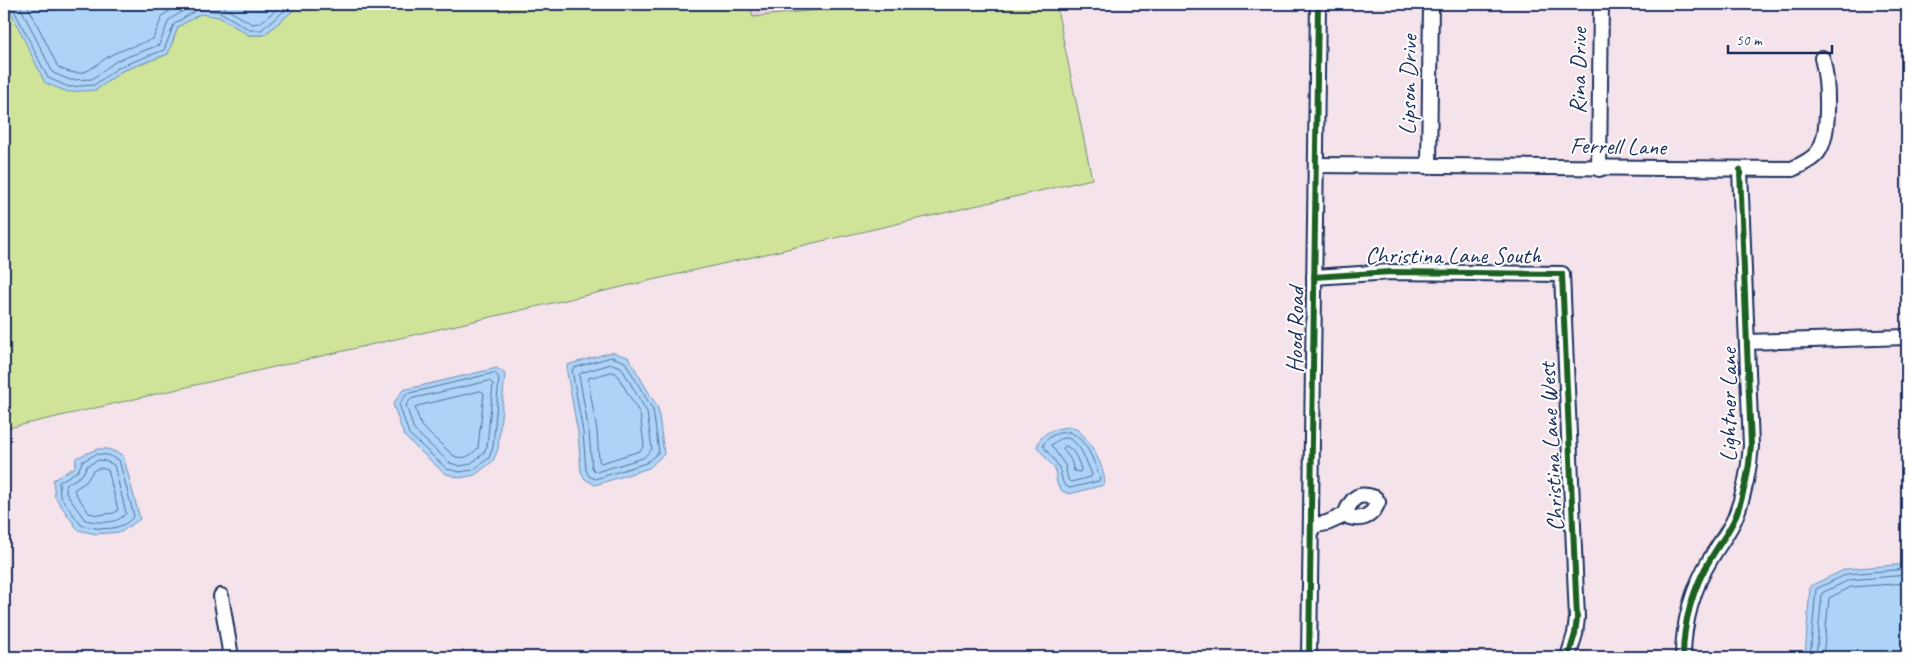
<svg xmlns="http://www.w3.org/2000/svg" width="1911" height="661" viewBox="0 0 1911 661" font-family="Caveat,sans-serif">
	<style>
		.built { fill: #ecd0db }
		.green { fill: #cfe499; stroke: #758a7c }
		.water { fill: #add3f7; stroke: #7391ba }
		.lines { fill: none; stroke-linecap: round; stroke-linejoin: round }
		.shore { stroke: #55719b; stroke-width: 1 }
		.minor-casing { stroke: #1b2f5e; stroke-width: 18 }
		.minor { stroke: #fff; stroke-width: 14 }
		.cycleway-casing { stroke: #fff; stroke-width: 9 }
		.cycleway { stroke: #1b5e20; stroke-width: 6 }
		.labels { text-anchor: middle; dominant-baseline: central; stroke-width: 4; stroke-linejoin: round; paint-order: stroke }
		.street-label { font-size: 24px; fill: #1b2f5e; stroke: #fff }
	</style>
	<rect width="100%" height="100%" fill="#f4e3ea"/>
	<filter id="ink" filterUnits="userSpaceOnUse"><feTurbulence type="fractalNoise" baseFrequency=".02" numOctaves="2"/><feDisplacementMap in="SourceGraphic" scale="10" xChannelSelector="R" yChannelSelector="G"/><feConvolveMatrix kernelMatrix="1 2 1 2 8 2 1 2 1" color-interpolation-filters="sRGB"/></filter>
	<g filter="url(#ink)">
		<!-- built -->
		<polygon class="built" points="750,4 871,4 753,17"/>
		<!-- green -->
		<polygon class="green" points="301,4 750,4 753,17 871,4 1056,4 1092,179 4,429 4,5 96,90 122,71 168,54 178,27 200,13 219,17 249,35 264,35"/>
		<!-- water -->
		<g class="water">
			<polygon points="4,4 301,4 264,35 249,35 219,17 200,14 178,27 168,54 122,71 96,90 68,92 45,83 9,8"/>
			<polygon points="612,352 628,357 658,408 664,454 649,468 595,485 585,479 581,472 578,433 567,373 567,365"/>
			<polygon points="497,368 505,374 498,449 493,461 475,475 460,478 444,473 404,436 393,404 403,390"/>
			<path d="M1070,427C1073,428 1078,429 1080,432C1090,440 1108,473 1104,485L1069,494L1062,491L1057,484L1055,469L1037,447C1041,431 1056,428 1070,427Z"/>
			<polygon points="97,449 108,449 123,455 140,519 121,532 96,534 78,530 55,497 53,480 75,467 76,458"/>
			<polygon points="1907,564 1907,657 1805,657 1810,586 1846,569"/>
		</g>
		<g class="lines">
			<!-- shore -->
			<g class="shore">
				<polyline points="11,4 48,78 69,87 94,85 119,67 164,50 174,24 198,9 220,12 250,30 261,30 293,4"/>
				<polyline points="19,4 53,73 70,80 92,79 116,61 159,45 169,20 194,4"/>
				<path d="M27,4L58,67C87,83 93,63 115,53C127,48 140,44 153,39L163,15L180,4"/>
				<polyline points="209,4 223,7 252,24 260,23 283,4"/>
				<polygon points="612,357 625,362 653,410 659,452 646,463 595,479 589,476 586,470 583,432 572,370 574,368"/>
				<polygon points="612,364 621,367 647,412 652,449 643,458 596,472 592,468 589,432 579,375 581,373"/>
				<polygon points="612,372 616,373 640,414 644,446 640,451 601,463 599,461 597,431 588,380 589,378"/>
				<polygon points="495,373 499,378 493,447 489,458 473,470 460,472 447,469 409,434 399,404 407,394"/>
				<polygon points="490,381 493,384 487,446 483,454 470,464 460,466 450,463 414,430 406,405 411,399"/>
				<path d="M481,391L484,393L478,448C470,456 465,460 454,456L421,426L415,407Z"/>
				<path d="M1069,432C1087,439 1093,460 1100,477L1099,481L1070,488C1060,485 1063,476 1059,468C1056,460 1047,453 1043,445C1049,435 1058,432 1069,432Z"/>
				<path d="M1068,438C1082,444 1086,462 1092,474L1091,477L1071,482L1068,480L1065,465L1051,445L1060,439Z"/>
				<path d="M1065,446C1074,448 1078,460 1081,469L1080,472L1074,471L1071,460L1063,449Z"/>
				<path d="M97,454L107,455L119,460L134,516C121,532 99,530 81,525L60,496L59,482L78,471L82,462Z"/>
				<path d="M99,460L106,461L114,465L126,513C117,525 99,523 85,520L66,493V485L82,475L87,466Z"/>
				<polygon points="100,468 108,470 118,510 114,513 98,515 89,513 74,491 75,489 86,482 93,471"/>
				<polyline points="1810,657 1816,589 1847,574 1907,569"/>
				<polyline points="1816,657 1822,593 1849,580 1907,575"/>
				<polyline points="1823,657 1829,598 1851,587 1907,583"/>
			</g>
			<defs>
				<g id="minor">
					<path d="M1316,165L1792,169C1801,165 1812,160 1818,152C1831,134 1828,79 1822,58"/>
					<polyline points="1429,167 1431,4"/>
					<polyline points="1599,169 1601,4"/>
					<polyline points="1314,277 1391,272 1562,274 1577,618 1575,634 1568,657"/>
					<polyline points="1747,342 1907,337"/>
					<path d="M1311,526L1327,523L1345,515C1359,522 1372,518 1378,502L1375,498C1357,491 1351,499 1345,515"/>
					<polyline points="221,596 231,657"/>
					<polyline points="1309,657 1318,4"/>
					<path d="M1683,657C1683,623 1693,587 1711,558C1719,544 1729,532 1735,518C1744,495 1749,471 1751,446L1740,170"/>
				</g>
			</defs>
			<!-- minor casing -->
			<use href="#minor" class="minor-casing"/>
			<!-- minor -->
			<use href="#minor" class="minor"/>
			<defs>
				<g id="cycleway">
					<polyline points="1314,277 1391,272 1562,274 1577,618 1575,634 1568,657"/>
					<polyline points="1309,657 1318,4"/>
					<path d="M1683,657C1683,623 1693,587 1711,558C1719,544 1729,532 1735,518C1744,495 1749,471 1751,446L1740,170"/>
				</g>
			</defs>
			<!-- cycleway casing -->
			<use href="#cycleway" class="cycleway-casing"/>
			<!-- cycleway -->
			<use href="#cycleway" class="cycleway"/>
		</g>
	</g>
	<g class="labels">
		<!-- street labels -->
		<g class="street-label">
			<text transform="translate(1578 71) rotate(-89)">Rina Drive</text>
			<text transform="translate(1408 85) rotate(-89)">Lipson Drive</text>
			<text transform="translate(1618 146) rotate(1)">Ferrell Lane</text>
			<text x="1453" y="255">Christina Lane South</text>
			<text transform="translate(1295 330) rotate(-89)">Hood Road</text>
			<text transform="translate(1728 405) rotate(-90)">Lightner Lane</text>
			<text transform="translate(1551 447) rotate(-93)">Christina Lane West</text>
		</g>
	</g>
	<!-- margin -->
	<rect width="1911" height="661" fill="none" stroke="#fff" stroke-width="20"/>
	<rect x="10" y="10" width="1891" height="641" fill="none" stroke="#1b2f5e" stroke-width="2" filter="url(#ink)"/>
	<!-- scale -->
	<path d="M1728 45v8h104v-8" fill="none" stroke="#1b2f5e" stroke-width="2.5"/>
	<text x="1736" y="45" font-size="15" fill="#1b2f5e" stroke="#ffffff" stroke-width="4" paint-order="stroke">50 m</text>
</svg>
